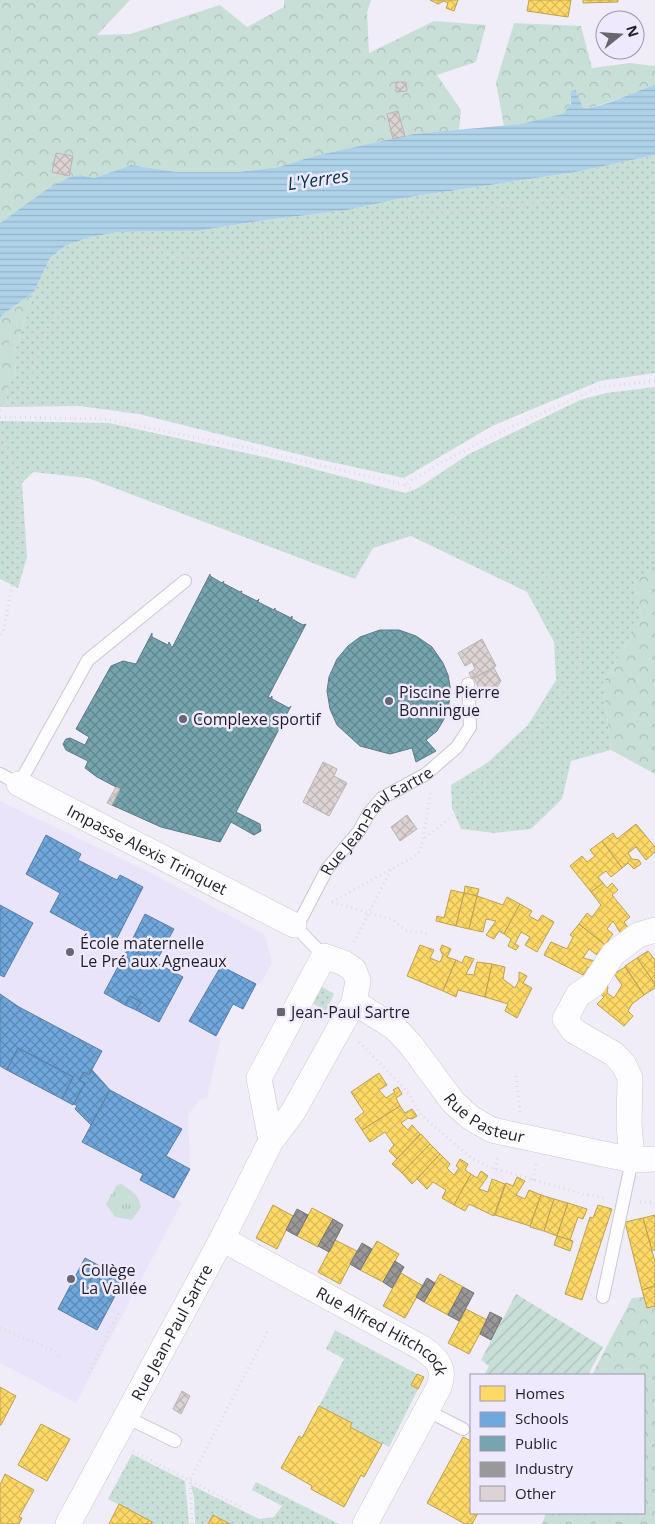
<svg xmlns="http://www.w3.org/2000/svg" width="655" height="1524" viewBox="0 0 655 1524" font-family="'Open Sans',sans-serif">
	<style>
		.built { fill: #e9e4fa }
		.grass { fill: url(#grass-dots) }
		.forest { fill: url(#forest-crowns) }
		.park { fill: url(#park-tufts) }
		.garden { fill: url(#garden-furrows) }
		.water { fill: url(#water-rules) }
		.homes { fill: url(#homes-cross-hatch); stroke: #bca154 }
		.schools { fill: url(#schools-cross-hatch); stroke: #587fa6 }
		.public { fill: url(#public-cross-hatch); stroke: #5c7c87 }
		.industry { fill: url(#industry-cross-hatch); stroke: #757477 }
		.building { fill: url(#building-cross-hatch); stroke: #bab4b5 }
		.lines { fill: none; stroke-linecap: round; stroke-linejoin: round }
		.lane-casing { stroke: #cac8d2; stroke-width: 14 }
		.street-casing { stroke: #cac8d2; stroke-width: 26 }
		.path { stroke: #dddcdf; stroke-width: 3; stroke-dasharray: 1 4; stroke-linecap: butt }
		.lane { stroke: #fdfcfe; stroke-width: 12 }
		.street { stroke: #fdfcfe; stroke-width: 25 }
		.poi-dot { fill: #696671; stroke: #eee9fc; stroke-width: 2 }
		.labels { text-anchor: middle; dominant-baseline: central; stroke-width: 5; stroke-linejoin: round; paint-order: stroke }
		.poi-label { font-size: 16px; fill: #211e29; stroke: #eee9fc; text-anchor: start }
		.street-label { font-size: 16px; fill: #211e29; stroke: #eee9fc }
		.water-label { font-size: 18px; font-style: italic; fill: #073649; stroke: #eee9fc }
	</style>
	<defs>
		<pattern id="grass-dots" width="8" height="8" patternUnits="userSpaceOnUse" patternTransform="scale(1.25)"><rect width="8" height="8" fill="#c8dfd8"/><path d="M2 2h.1M6 6h.1" fill="none" stroke="#acbfb9" stroke-width="1.8" stroke-linecap="round"/></pattern>
		<pattern id="forest-crowns" width="20" height="18" patternUnits="userSpaceOnUse" patternTransform="scale(1.25)"><rect width="20" height="18" fill="#c8dfd8"/><path d="M2 6a3 3 0 1 1 6 0M12 15a3 3 0 1 1 6 0" fill="none" stroke="#acbfb9"/></pattern>
		<pattern id="park-tufts" width="24" height="20" patternUnits="userSpaceOnUse" patternTransform="scale(1.25)"><rect width="24" height="20" fill="#c8dfd8"/><path d="M3 7l-1-3M5 7V3M7 7l1-3M15 17l-1-3M17 17v-4M19 17l1-3" fill="none" stroke="#acbfb9"/></pattern>
		<pattern id="garden-furrows" width="10" height="10" patternUnits="userSpaceOnUse" patternTransform="scale(1.25)"><rect width="10" height="10" fill="#c8dfd8"/><path d="M-1 1l2-2M0 10L10 0M9 11l2-2" fill="none" stroke="#acbfb9"/></pattern>
		<pattern id="water-rules" width="6" height="5" patternUnits="userSpaceOnUse" patternTransform="scale(1.25)"><rect width="6" height="5" fill="#aed2e9"/><path d="M0 2.5h6" fill="none" stroke="#95b4c8"/></pattern>
		<pattern id="homes-cross-hatch" width="8" height="8" patternUnits="userSpaceOnUse" patternTransform="scale(1.25)"><rect width="8" height="8" fill="#ffd966"/><path d="M0 0l8 8M0 8l8-8" fill="none" stroke="#daba58"/></pattern>
		<pattern id="schools-cross-hatch" width="8" height="8" patternUnits="userSpaceOnUse" patternTransform="scale(1.25)"><rect width="8" height="8" fill="#6fa8dc"/><path d="M0 0l8 8M0 8l8-8" fill="none" stroke="#5b88b2"/></pattern>
		<pattern id="public-cross-hatch" width="8" height="8" patternUnits="userSpaceOnUse" patternTransform="scale(1.25)"><rect width="8" height="8" fill="#76a5af"/><path d="M0 0l8 8M0 8l8-8" fill="none" stroke="#60868e"/></pattern>
		<pattern id="industry-cross-hatch" width="8" height="8" patternUnits="userSpaceOnUse" patternTransform="scale(1.25)"><rect width="8" height="8" fill="#999"/><path d="M0 0l8 8M0 8l8-8" fill="none" stroke="#7c7c7d"/></pattern>
		<pattern id="building-cross-hatch" width="8" height="8" patternUnits="userSpaceOnUse" patternTransform="scale(1.25)"><rect width="8" height="8" fill="#dcd3d2"/><path d="M0 0l8 8M0 8l8-8" fill="none" stroke="#bcb5b4"/></pattern>
	</defs>
	<rect width="100%" height="100%" fill="#f0edf8"/>
	<!-- built -->
	<polygon class="built" points="0,801 151,873 265,935 272,963 261,983 256,984 243,1009 233,1004 217,1036 221,1038 207,1097 199,1100 188,1115 190,1169 174,1198 182,1202 76,1403 0,1363"/>
	<!-- grass -->
	<g class="grass">
		<polygon points="655,155 655,373 600,381 492,426 404,478 317,459 139,414 79,406 6,407 8,386 16,371 14,353 34,292 50,258 65,246 90,237 119,232 197,231 266,220 348,210 403,198 576,172"/>
		<polygon points="655,387 655,566 634,582 642,619 603,683 611,750 571,761 562,799 531,829 495,833 461,829 452,808 451,785 487,763 528,725 556,680 554,642 527,592 411,536 373,548 355,579 88,478 33,472 22,483 27,557 18,588 0,579 0,421 109,423 287,462 405,493 418,488 469,454 580,400 606,393"/>
		<polygon points="319,985 334,994 326,1011 310,1002"/>
		<polygon points="335,1330 417,1374 411,1385 418,1389 389,1447 350,1427 352,1424 319,1406 344,1359 326,1349"/>
		<polygon points="132,1454 185,1481 189,1524 151,1524 152,1522 108,1499"/>
		<polygon points="256,1482 339,1524 230,1524 214,1515 208,1524 195,1524 194,1497 191,1485 259,1519 274,1517 282,1506 252,1490"/>
	</g>
	<!-- forest -->
	<g class="forest">
		<polygon points="0,0 130,0 97,35 130,34 220,5 247,27 284,7 284,0 371,0 367,13 369,53 434,21 486,25 476,62 437,75 461,110 459,130 413,134 314,156 279,167 237,172 177,172 131,165 94,178 81,175 23,207 0,223"/>
		<path d="M514,23L581,26L592,68L630,63L655,66V85C631,92 607,106 583,108L576,90L571,91C571,100 572,108 564,113C554,120 517,125 504,126L496,83Z"/>
		<polygon points="34,292 14,353 16,371 8,386 6,407 0,407 0,319 2,315"/>
		<polygon points="655,566 655,774 611,750 603,683 642,619 634,582"/>
		<polygon points="655,1296 655,1524 542,1524 546,1513 644,1513 644,1375 592,1375 632,1298"/>
	</g>
	<!-- park -->
	<path class="park" d="M121,1184C131,1190 139,1195 141,1207L132,1220L115,1217L106,1204L117,1185Z"/>
	<!-- garden -->
	<polygon class="garden" points="516,1294 603,1347 588,1375 484,1375 489,1366 481,1360"/>
	<!-- water -->
	<path class="water" d="M655,85V155L576,172L403,198L348,210L266,220L197,231L119,232L90,237L65,246L50,258L34,292L2,315L0,319V223L46,190L70,177L81,175L94,178L131,165L177,172H237L279,167L314,156L413,134L521,124L563,114L571,104V91L576,90L583,108C607,107 631,92 655,85Z"/>
	<!-- homes -->
	<g class="homes">
		<polygon points="458,0 454,11 446,8 448,3 444,1 438,4 430,0"/>
		<polygon points="529,0 571,0 568,17 527,11"/>
		<polygon points="583,0 618,0 618,2 583,3"/>
		<polygon points="636,824 655,847 655,852 646,860 636,847 628,853 632,859 639,860 641,864 634,869 628,863 622,868 602,841 613,833 617,839"/>
		<polygon points="602,841 622,868 611,877 606,871 598,877 603,883 591,892 570,866 582,856 587,862 595,856 590,850"/>
		<polygon points="603,883 607,888 612,883 618,890 612,895 630,917 624,922 629,929 621,934 613,921 607,929 613,934 605,945 579,924 587,913 592,917 601,905 591,892"/>
		<polygon points="465,886 479,889 477,896 464,893"/>
		<polygon points="451,890 464,893 456,926 436,921 437,916 444,918"/>
		<polygon points="464,893 477,896 469,929 456,926"/>
		<polygon points="477,896 503,905 507,897 520,904 504,934 499,931 494,939 486,935 496,921 486,919 483,932 469,929"/>
		<polygon points="520,904 532,911 529,916 538,921 542,915 554,922 537,952 525,945 530,937 521,932 515,944 519,946 516,950 508,946 511,939 504,934"/>
		<polygon points="579,924 605,945 597,955 589,949 583,958 599,962 595,971 588,967 583,975 544,955 551,942 567,949 573,937 570,935"/>
		<polygon points="420,945 434,950 430,958 440,962 443,955 440,950 442,945 451,949 447,957 456,960 443,991 407,976"/>
		<polygon points="648,951 655,960 655,984 637,958"/>
		<polygon points="465,956 474,959 466,974 474,975 477,962 492,964 485,997 458,990 456,997 443,991 456,960 462,963"/>
		<polygon points="637,958 655,984 655,988 644,995 625,966"/>
		<polygon points="492,964 505,967 503,979 515,988 519,980 519,972 527,976 523,983 532,988 517,1018 505,1011 508,1004 485,997"/>
		<polygon points="625,967 644,995 632,1004 628,1011 633,1016 624,1026 597,1004 604,997 598,992 604,984 608,987 607,993 614,998 622,985 614,974"/>
		<polygon points="379,1073 387,1085 379,1090 386,1098 395,1092 393,1090 398,1087 402,1094 396,1098 400,1106 362,1130 355,1119 364,1112 351,1092"/>
		<polygon points="400,1106 405,1113 412,1109 417,1116 412,1119 408,1118 401,1123 408,1130 412,1125 420,1134 397,1159 389,1151 394,1145 385,1132 370,1142 362,1130"/>
		<polygon points="421,1134 430,1144 402,1173 392,1164"/>
		<polygon points="430,1144 440,1154 412,1184 402,1173"/>
		<polygon points="440,1154 450,1164 447,1168 454,1175 459,1168 456,1166 460,1159 468,1164 465,1170 471,1174 454,1205 442,1198 446,1190 433,1182 427,1189 417,1179"/>
		<polygon points="481,1171 488,1176 479,1189 488,1192 492,1179 505,1184 494,1216 469,1204 465,1211 454,1205 471,1174 477,1178"/>
		<polygon points="517,1177 525,1181 516,1195 525,1199 529,1190 541,1195 530,1226 495,1215 506,1183 513,1186"/>
		<polygon points="541,1195 554,1199 544,1231 530,1227"/>
		<polygon points="554,1199 568,1203 557,1236 544,1231"/>
		<polygon points="568,1203 587,1209 583,1219 578,1217 570,1240 557,1236"/>
		<polygon points="273,1205 293,1216 277,1249 256,1238"/>
		<polygon points="598,1205 612,1209 582,1300 565,1294 590,1217 593,1218"/>
		<polygon points="312,1208 333,1219 318,1247 297,1236"/>
		<polygon points="655,1215 655,1250 652,1250 643,1218"/>
		<polygon points="643,1218 655,1262 655,1286 642,1290 625,1222"/>
		<polygon points="557,1236 573,1241 570,1251 554,1245"/>
		<polygon points="335,1240 357,1251 340,1284 318,1272"/>
		<polygon points="377,1241 399,1254 383,1282 360,1270"/>
		<polygon points="401,1273 423,1286 405,1318 383,1306"/>
		<polygon points="440,1274 463,1287 448,1315 424,1302"/>
		<polygon points="655,1286 655,1306 647,1308 642,1290"/>
		<polygon points="466,1309 487,1320 469,1354 448,1343"/>
		<polygon points="417,1374 424,1377 418,1389 411,1385"/>
		<polygon points="0,1387 16,1396 1,1425 0,1425"/>
		<polygon points="319,1406 352,1423 350,1427 382,1444 364,1477 361,1475 344,1507 311,1489 312,1486 281,1468 299,1436 302,1438"/>
		<polygon points="41,1424 70,1439 47,1481 18,1465"/>
		<polygon points="463,1437 471,1441 471,1513 478,1513 472,1524 465,1524 427,1503"/>
		<polygon points="5,1474 34,1490 19,1517 22,1518 19,1524 0,1524 0,1485"/>
		<polygon points="119,1504 152,1522 151,1524 109,1524"/>
		<polygon points="213,1515 230,1524 208,1524"/>
	</g>
	<!-- schools -->
	<g class="schools">
		<polygon points="46,835 81,854 78,860 117,880 120,875 143,887 111,950 87,937 89,933 50,912 60,893 26,874"/>
		<polygon points="0,905 33,923 4,977 0,975"/>
		<polygon points="145,914 174,929 156,962 128,948"/>
		<polygon points="128,948 183,977 159,1022 136,1010 141,1002 130,996 125,1005 104,993"/>
		<polygon points="221,966 256,984 243,1009 233,1004 216,1036 189,1021"/>
		<polygon points="0,994 19,1007 102,1051 89,1075 84,1072 79,1080 85,1083 73,1105 62,1099 73,1077 18,1048 7,1070 0,1066"/>
		<polygon points="130,996 141,1002 136,1010 125,1005"/>
		<polygon points="18,1048 73,1077 62,1099 7,1070"/>
		<polygon points="92,1070 110,1090 91,1125 75,1109 77,1106 74,1104 85,1083 79,1080 84,1072 89,1075"/>
		<polygon points="110,1090 182,1129 166,1156 190,1169 174,1198 140,1180 143,1174 82,1142"/>
		<polygon points="85,1258 124,1279 97,1330 58,1309"/>
	</g>
	<!-- public -->
	<g class="public">
		<polygon points="210,574 210,576 222,583 224,581 223,583 240,592 242,591 241,593 257,601 259,599 258,602 274,610 275,608 275,610 291,618 292,616 292,619 303,625 306,624 268,697 270,698 272,696 272,699 289,708 291,706 236,812 260,824 261,831 254,835 231,822 220,842 161,827 112,805 120,789 97,777 85,768 88,761 66,750 63,744 66,739 70,738 85,745 89,737 76,729 111,666 123,661 136,664 152,633 152,637 168,645 169,642 172,648"/>
		<polygon points="380,630 399,630 416,636 432,647 443,663 448,675 451,692 447,714 437,731 426,740 436,751 416,762 412,748 390,754 360,746 337,725 330,709 327,691 329,677 337,659 348,646 360,637"/>
	</g>
	<!-- industry -->
	<g class="industry">
		<polygon points="297,1209 308,1215 297,1236 286,1230"/>
		<polygon points="333,1219 343,1225 329,1252 318,1246"/>
		<polygon points="362,1243 372,1249 360,1270 350,1264"/>
		<polygon points="395,1261 404,1267 392,1288 383,1282"/>
		<polygon points="427,1278 435,1283 424,1302 416,1297"/>
		<polygon points="463,1287 474,1293 459,1321 448,1315"/>
		<polygon points="490,1312 502,1318 491,1340 480,1334"/>
	</g>
	<!-- building -->
	<g class="building">
		<polygon points="396,82 406,82 407,91 396,92"/>
		<polygon points="398,111 405,136 393,139 387,114"/>
		<polygon points="56,153 73,156 69,176 52,172"/>
		<polygon points="482,639 496,666 472,679 469,673 475,669 472,662 465,666 458,653"/>
		<polygon points="494,668 501,681 497,687 482,695 474,678"/>
		<polygon points="323,762 337,769 334,776 347,783 329,816 303,802"/>
		<polygon points="116,787 120,789 112,805 107,803"/>
		<polygon points="407,815 417,829 400,841 391,827"/>
		<polygon points="182,1391 190,1396 181,1414 173,1409"/>
	</g>
	<g class="lines">
		<defs>
			<g id="lane">
				<polyline points="0,774 19,784 88,660 185,581"/>
				<path id="s1" d="M324,956L294,925L302,917L327,869L359,831L369,813L382,798L426,774L457,747L470,727L468,684"/>
				<polyline points="603,1297 632,1160"/>
				<polyline points="426,1410 463,1429"/>
				<polyline points="126,1417 175,1441"/>
			</g>
			<g id="street">
				<path id="s2" d="M19,784L294,925"/>
				<path id="s3" d="M354,1002L395,1028L411,1045L453,1102L471,1118L492,1130L632,1160L655,1159"/>
				<polyline points="632,1160 629,1124 630,1078 624,1065 614,1054 574,1031 565,1019 578,995 593,985 613,954 638,935 655,930"/>
				<path id="s4" d="M222,1239L422,1348C437,1358 446,1368 439,1387L365,1524"/>
				<path id="s5" d="M68,1524L222,1239L271,1141L293,1112L354,1002L358,981L354,970L344,963L324,956L259,1078L271,1141"/>
			</g>
		</defs>
		<!-- lane casing -->
		<use href="#lane" class="lane-casing"/>
		<!-- street casing -->
		<use href="#street" class="street-casing"/>
		<!-- path -->
		<g class="path">
			<polyline points="0,347 46,329 97,270 134,249 153,248 174,258 234,253 423,214 486,209 593,194 655,180"/>
			<polyline points="0,410 26,386 44,342 46,329"/>
			<polyline points="0,417 104,419 248,448 405,485 442,462 509,428 600,387 655,381"/>
			<path d="M0,434C33,498 16,561 4,629L0,635"/>
			<polyline points="405,485 520,558 560,587 576,626 581,664 537,730 448,820 423,839"/>
			<polyline points="332,902 417,855 421,849 431,791"/>
			<polyline points="332,902 393,920 405,930 429,934"/>
			<polyline points="354,942 391,870"/>
			<polyline points="359,1042 407,1091 421,1115 471,1158 489,1167 583,1194 606,1198"/>
			<polyline points="516,1076 520,1112"/>
			<polyline points="495,1169 498,1156"/>
			<polyline points="533,1180 536,1164"/>
			<polyline points="640,1202 655,1203"/>
			<polyline points="0,1328 55,1351 61,1358"/>
			<polyline points="89,1373 118,1314 108,1308"/>
			<polyline points="644,1447 655,1448"/>
			<polyline points="133,1451 243,1508"/>
			<polyline points="192,1524 190,1480 269,1329"/>
			<polyline points="596,1524 598,1513"/>
		</g>
		<!-- lane -->
		<use href="#lane" class="lane"/>
		<!-- street -->
		<use href="#street" class="street"/>
	</g>
	<!-- markers -->
	<g class="poi-dot">
		<circle cx="389" cy="701" r="5"/>
		<circle cx="183" cy="719" r="5"/>
		<circle cx="70" cy="952" r="5"/>
		<rect x="276" y="1007" width="10" height="10" rx="2.5"/>
		<circle cx="71" cy="1279" r="5"/>
	</g>
	<g class="labels">
		<!-- poi labels -->
		<g class="poi-label">
			<text x="399" y="692">Piscine Pierre<tspan x="399" dy="18">Bonningue</tspan></text>
			<text x="193" y="719">Complexe sportif</text>
			<text x="80" y="943">École maternelle<tspan x="80" dy="18">Le Pré aux Agneaux</tspan></text>
			<text x="291" y="1012">Jean-Paul Sartre</text>
			<text x="81" y="1270">Collège<tspan x="81" dy="18">La Vallée</tspan></text>
		</g>
		<!-- street labels -->
		<g class="street-label">
			<text stroke="none"><textPath href="#s1" startOffset="179">Rue Jean-Paul Sartre</textPath></text>
			<text stroke="none"><textPath href="#s2" startOffset="144">Impasse Alexis Trinquet</textPath></text>
			<text stroke="none"><textPath href="#s3" startOffset="179">Rue Pasteur</textPath></text>
			<text stroke="none"><textPath href="#s5" startOffset="218">Rue Jean-Paul Sartre</textPath></text>
			<text stroke="none"><textPath href="#s4" startOffset="186">Rue Alfred Hitchcock</textPath></text>
		</g>
		<!-- water labels -->
		<g class="water-label">
			<text transform="translate(318 179) rotate(-8)">L'Yerres</text>
		</g>
	</g>
	<!-- legend -->
	<rect x="470" y="1374" width="175" height="140" fill="#eee9fc" stroke="#9c98a8"/>
	<rect x="480" y="1386" width="25" height="15" fill="#ffd966" stroke="#9c98a8"/>
	<text x="515" y="1399" font-size="15" fill="#211e29">Homes</text>
	<rect x="480" y="1412" width="25" height="15" fill="#6fa8dc" stroke="#9c98a8"/>
	<text x="515" y="1424" font-size="15" fill="#211e29">Schools</text>
	<rect x="480" y="1436" width="25" height="15" fill="#76a5af" stroke="#9c98a8"/>
	<text x="515" y="1449" font-size="15" fill="#211e29">Public</text>
	<rect x="480" y="1462" width="25" height="15" fill="#999999" stroke="#9c98a8"/>
	<text x="515" y="1474" font-size="15" fill="#211e29">Industry</text>
	<rect x="480" y="1486" width="25" height="15" fill="#dcd3d2" stroke="#9c98a8"/>
	<text x="515" y="1499" font-size="15" fill="#211e29">Other</text>
	<!-- north arrow -->
	<g transform="translate(620 35) rotate(73)"><circle r="24" fill="#eee9fc" stroke="#9c98a8"/>
	<path d="M0-4L9 19L0 12L-9 19Z" fill="#696671"/>
	<text y="-8" font-size="14" font-weight="bold" text-anchor="middle" fill="#211e29">N</text>
	</g>
</svg>
